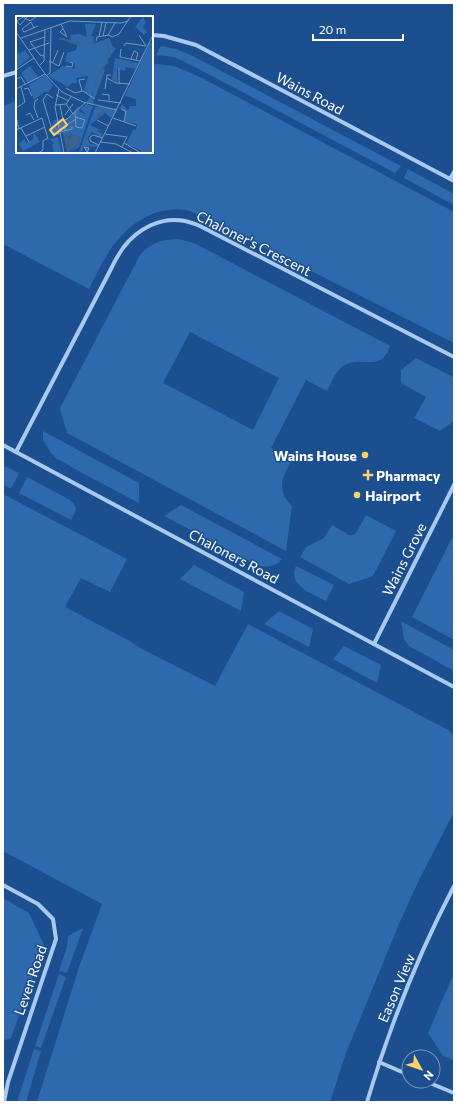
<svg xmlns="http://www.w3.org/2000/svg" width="457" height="1105" viewBox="0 0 457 1105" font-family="Commissioner,sans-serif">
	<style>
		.green { fill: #2e69ad; fill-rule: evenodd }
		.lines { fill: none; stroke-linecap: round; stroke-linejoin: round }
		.minor { stroke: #a9c9ee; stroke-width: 4 }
		.poi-dot { fill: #ffd166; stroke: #1b4f8f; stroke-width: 1.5 }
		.labels { text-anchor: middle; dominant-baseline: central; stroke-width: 3; stroke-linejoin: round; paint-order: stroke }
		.street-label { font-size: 14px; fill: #fff; stroke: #1b4f8f }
		.poi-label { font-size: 14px; font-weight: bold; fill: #fff; stroke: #1b4f8f; text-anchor: start }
		.inset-river { fill: none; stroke: #3c6290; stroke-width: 2 }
		.inset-road { fill: none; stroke: #7695bc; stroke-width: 1 }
		.view { fill: #ffd166; fill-opacity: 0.15; stroke: #ffd166; stroke-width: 2 }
		.inset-edge { fill: none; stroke: #fff; stroke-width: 2 }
	</style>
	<rect width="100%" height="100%" fill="#1b4f8f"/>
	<!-- green -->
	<g class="green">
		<polygon points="161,46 176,49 191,55 401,166 395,173 195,67 174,57 156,55"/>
		<path d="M157,64L174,66L198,76L454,212V343L200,215C195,214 191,211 186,210C177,208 167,210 158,212C121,224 105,256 89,289L3,244V106L17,101V152H152V65Z"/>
		<polygon points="408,169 454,194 454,205 404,178"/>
		<path d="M178,239L194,243L390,346C380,375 360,353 342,367C335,372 331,383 327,391L306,380L271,448L292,459C283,477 275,488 292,506L286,551L67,433L60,408L140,255C152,242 161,240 178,239ZM190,332L279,378L253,430L163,383Z"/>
		<polygon points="416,358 453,377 454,421 440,431 414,418 426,397 401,383 401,370"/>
		<polygon points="43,431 139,483 139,503 82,473 56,458 51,453 43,440"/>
		<polygon points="3,465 19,473 11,489 3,484"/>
		<polygon points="27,477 70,500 74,504 76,510 71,520 19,493"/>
		<polygon points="3,494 127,559 110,592 81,578 65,607 130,641 142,649 215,686 248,624 450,731 454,738 454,812 418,882 399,924 346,1053 330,1102 37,1102 79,967 102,904 3,851"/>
		<path d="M181,505L282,559C275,567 269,567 259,566L164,516Z"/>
		<polygon points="366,515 396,531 373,576 349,584 300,557 306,547 324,538 332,525 349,535 353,535 356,533"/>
		<polygon points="454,534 454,640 412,617"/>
		<polygon points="194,565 244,592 241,611 180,579"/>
		<path d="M296,566L334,585L326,601C312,594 287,585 296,566Z"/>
		<polygon points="279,611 313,629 309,647 264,624"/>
		<polygon points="401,621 454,650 454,671 409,646 404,639"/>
		<polygon points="344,646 381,665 377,683 333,659"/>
		<polygon points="3,898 29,913 44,945 11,1038 3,1041"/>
		<polygon points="83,928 67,973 59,971 67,946 68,936"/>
		<polygon points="454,973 454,1060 443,1056 428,1033"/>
		<polygon points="59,974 66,977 41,1048 35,1046"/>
		<polygon points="34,1049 41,1051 26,1102 17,1102"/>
	</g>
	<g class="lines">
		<!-- minor -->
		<g class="minor">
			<polyline points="152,35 164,36 196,45 454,181"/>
			<polyline points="3,76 17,72"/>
			<polyline points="450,179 454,172"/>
			<polyline points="3,445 454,687"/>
			<path d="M16,452L112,267C115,260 119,254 123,248C137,229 161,216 185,221C190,222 195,224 200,226L454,357"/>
			<polyline points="374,644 454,485"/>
			<polyline points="3,885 38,904 53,919 56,939 8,1082 4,1102"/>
			<polyline points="379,1062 409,1075"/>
			<polyline points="425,1081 454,1093"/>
			<path d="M367,1102C389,1028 418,955 454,886"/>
		</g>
	</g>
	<!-- markers -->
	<g class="poi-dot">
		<circle cx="365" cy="455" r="4"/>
		<path d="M366 469h4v4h4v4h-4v4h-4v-4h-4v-4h4z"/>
		<circle cx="357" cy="495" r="4"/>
	</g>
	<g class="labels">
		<!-- street labels -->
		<g class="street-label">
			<text transform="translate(310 93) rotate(28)">Wains Road</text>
			<text transform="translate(254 243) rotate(27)">Chaloner's Crescent</text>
			<text transform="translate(234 556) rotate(28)">Chaloners Road</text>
			<text transform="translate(404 559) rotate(-63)">Wains Grove</text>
			<text transform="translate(30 980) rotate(-71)">Leven Road</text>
			<text transform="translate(396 988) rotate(-67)">Eason View</text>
		</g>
		<!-- poi labels -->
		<g class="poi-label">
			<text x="357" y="455" text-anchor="end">Wains House</text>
			<text x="376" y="475">Pharmacy</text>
			<text x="365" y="495">Hairport</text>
		</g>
	</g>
	<!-- overview -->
	<g transform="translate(16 16)">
		<rect width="137" height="137" fill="#1b4f8f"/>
		<path d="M127,1L130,6L127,11L131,16L128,19L119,11L116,15ZM69,8H80L75,20H78L77,28L93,22L97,31L100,32L86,52L89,54L79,82H77V76L76,75L78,89L70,87L74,81L68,75L72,60L60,62L61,67H56L52,71L32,60L47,50L59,53V47L49,46L51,37L60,34L62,27L43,22L55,24L54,19L63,18L71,21ZM134,26L137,28V137H125L124,134L110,128L117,114H120L121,108L108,106L110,97L104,92L106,88L112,95L114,90H120V83L109,80ZM9,34L14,41L1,52L0,35L3,38ZM99,42L122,47L120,53L110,51L109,55L101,52V67L96,63ZM14,50L23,62L12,68L5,57ZM29,59L37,69L33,76H28L18,84L13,69ZM70,88L77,90L63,131L54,136L63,127L64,121L55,118L52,122L51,119L55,116L53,117L48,121L46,116L41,115L44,119H39L38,117L35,105L36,110L38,104L46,103L37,110L41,112L42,107L56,99L61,91H64L63,93L64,96L71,99L64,93L67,90L73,93L68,90ZM79,91H91L101,95L95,102L89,97V93V97L74,109L87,115L80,114L87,118L85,121L76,116L71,122L74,128L82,129L81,131L70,130L73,132L71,136L67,130V135L63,136ZM18,116L24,126L7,135L3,128L8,123L11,127L17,123ZM42,121L46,137H38L36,129L38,127L33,123Z" fill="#2e69ad"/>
		<path d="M56,118L64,121L63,127L51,137L48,121L51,119L53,123Z" fill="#3c6290"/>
		<path class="inset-river" d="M43,22L64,29L79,26M93,23L92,32L94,41M81,71L80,65L83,56L92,45M81,102L88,92"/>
		<path class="inset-road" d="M0,4L4,9L12,0M1,5L7,1L14,5L20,1M45,8L51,21L44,16L47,13M18,12L15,6L6,13L8,16L22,10M0,16L29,58L46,76L67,86L101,94M92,19L99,7M123,19L130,30M87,20L90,7M83,21L86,6M96,21L103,18L115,0M5,22L54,5L105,7L112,5M80,25L81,21L93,19L96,21M108,30L110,27L130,30M105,33L104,41L124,45M13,34L33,27M28,40L24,39L14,26L29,21M115,43L118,35L122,37L120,44M33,45L43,50L48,36M37,46L42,34M24,49L28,45L29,14M50,50L56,51L57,47L54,46M103,52V67M0,54L18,42M31,59L34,57L35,12M91,62L100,67L114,68M0,63L5,61L10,69M50,72L59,77L67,75L79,83M0,73L29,58M8,73L12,72L16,80M43,73L39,91L48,137M89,73L91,59H95M66,75L63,64L69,63M86,78L93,79V84M40,79L53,85M37,82L31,78L27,84L37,117L44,118M82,84L105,87M50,88L57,98M39,89L50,88L55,81M44,89L47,104M0,92L9,86L5,71M105,93L110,95L108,105M59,96L60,111L66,112L69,104L60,101M10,99L14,97L18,104M49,99L57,88M0,100L3,113M22,102L18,91L19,85L22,83M97,102L120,110M81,104L92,110M42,106L51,103L69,87M5,112L13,126M0,114L26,102L32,123M49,115V110L60,103M44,116L56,113V110M89,118L111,121L106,131M10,120L29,111M85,126L100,128L117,137M108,127L125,137M83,129L74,125V121L77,119L87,122M22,137L27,134V125L32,122M71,137L73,132L68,131L71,136M79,137L137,19"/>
		<path class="view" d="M47,103L51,109L38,119L34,114Z"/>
		<rect width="137" height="137" class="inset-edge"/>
	</g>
	<!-- border -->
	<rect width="457" height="1105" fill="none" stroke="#ffffff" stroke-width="8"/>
	<!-- north arrow -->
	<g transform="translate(421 1069) rotate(130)"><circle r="19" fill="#1b4f8f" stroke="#7695bc"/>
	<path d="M0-3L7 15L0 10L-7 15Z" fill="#ffd166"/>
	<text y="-6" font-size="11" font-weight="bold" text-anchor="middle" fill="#ffffff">N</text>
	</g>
	<!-- scale -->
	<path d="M313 34v6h90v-6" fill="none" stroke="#ffffff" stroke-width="2"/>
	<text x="319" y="34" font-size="12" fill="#ffffff" stroke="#1b4f8f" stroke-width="3" paint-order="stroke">20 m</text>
</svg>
